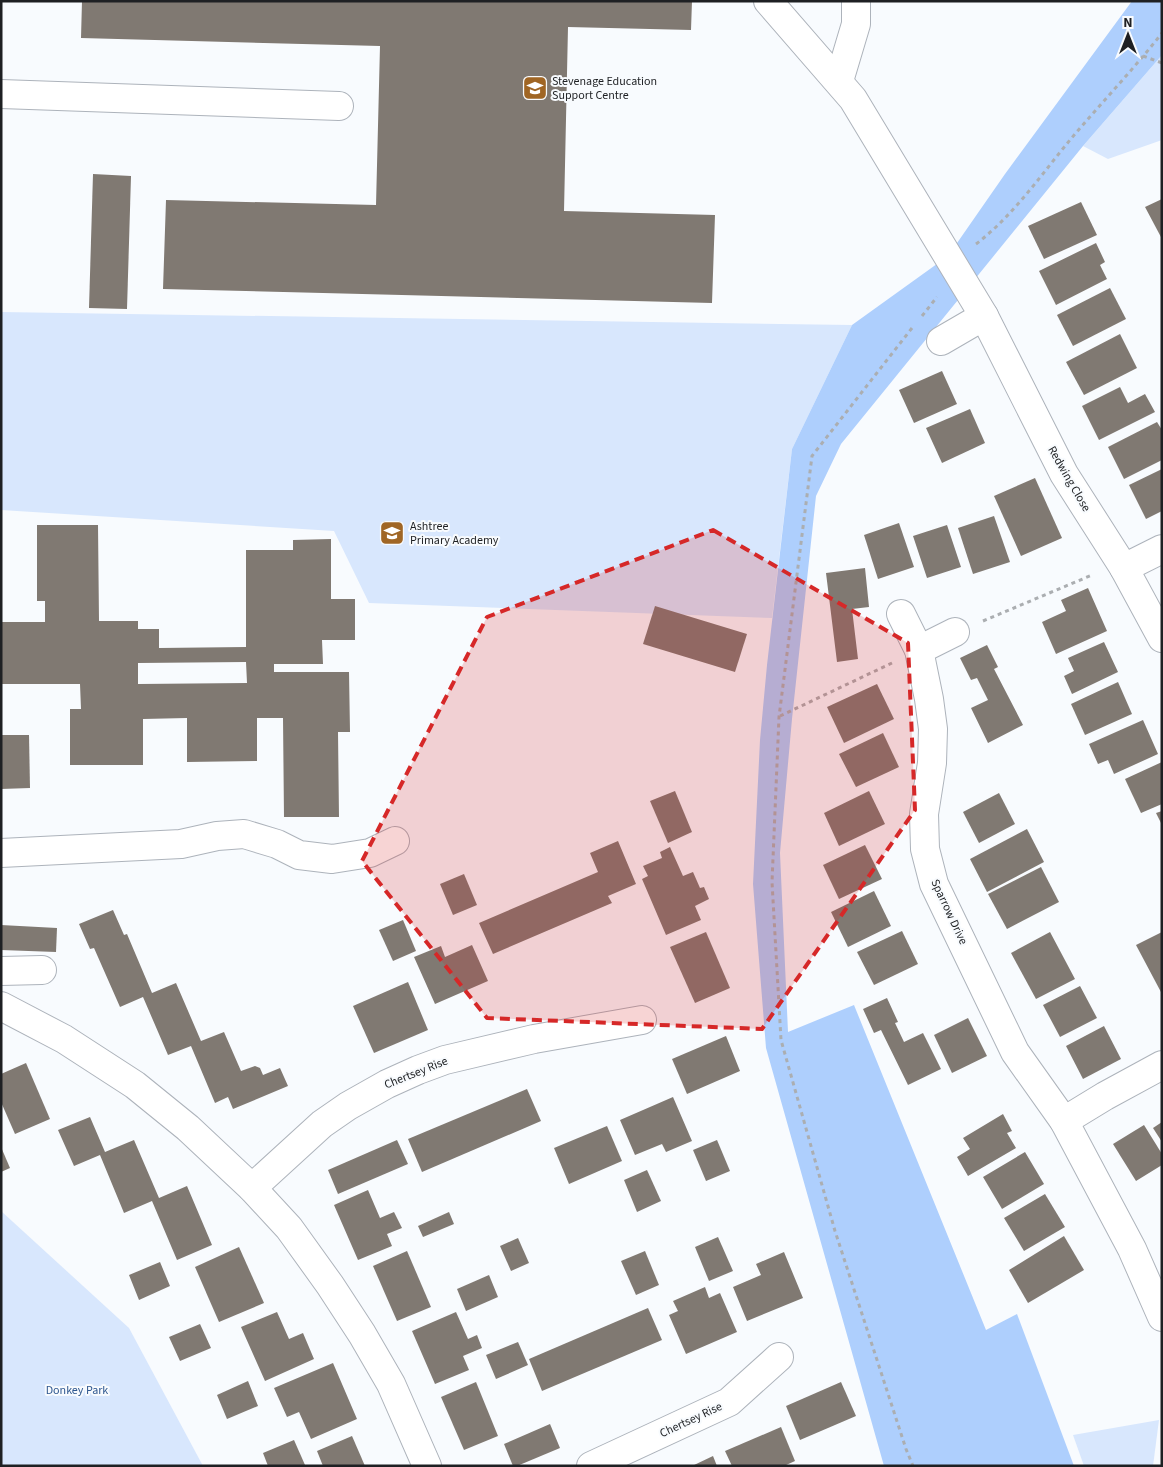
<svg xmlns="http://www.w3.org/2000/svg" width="1163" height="1467" viewBox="0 0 1163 1467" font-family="'Source Sans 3',sans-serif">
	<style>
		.green { fill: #d8e7fd }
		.forest { fill: #aecffd }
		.building { fill: #807972; fill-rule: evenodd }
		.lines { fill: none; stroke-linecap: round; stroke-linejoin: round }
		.minor-casing { stroke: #adb3bb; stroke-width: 30 }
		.path { stroke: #abaeb1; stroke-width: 3; stroke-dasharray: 4 4; stroke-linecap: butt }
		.minor { stroke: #fff; stroke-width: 28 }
		.marked { fill: #d62828; fill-opacity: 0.2; stroke: #d62828; stroke-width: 4; stroke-dasharray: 10 6; stroke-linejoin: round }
		.labels { text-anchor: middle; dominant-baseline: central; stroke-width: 4; stroke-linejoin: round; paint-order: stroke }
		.poi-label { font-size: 12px; fill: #1e2023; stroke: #f8fbfe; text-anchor: start }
		.street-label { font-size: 12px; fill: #1e2023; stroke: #f8fbfe }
		.park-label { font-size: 12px; fill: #2f5890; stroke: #f8fbfe }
	</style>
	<rect width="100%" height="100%" fill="#f8fbfe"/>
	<!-- green -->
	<g class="green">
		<polygon points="1162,55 1162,140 1108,159 1083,146"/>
		<polygon points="1,312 852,325 792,449 772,618 369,603 334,531 1,510"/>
		<polygon points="1,1211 129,1328 203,1466 1,1466"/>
		<polygon points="1159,1420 1153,1466 1084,1466 1073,1435"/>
	</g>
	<!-- forest -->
	<polygon class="forest" points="1132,1 1162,1 1162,55 1083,146 841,444 816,496 792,719 780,853 788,1032 854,1005 986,1330 1017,1314 1074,1466 884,1466 766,1048 753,884 760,740 767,665 792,449 852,325 948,256 1005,174"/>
	<!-- building -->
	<g class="building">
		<polygon points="82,1 692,1 691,30 568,27 564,211 715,215 712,303 163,289 166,200 376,205 380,46 81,38"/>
		<polygon points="93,174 131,176 127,309 89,308"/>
		<polygon points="1162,199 1162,239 1145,207"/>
		<polygon points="1081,202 1097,235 1044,259 1028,226"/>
		<polygon points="1096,243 1105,262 1100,265 1107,279 1056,305 1039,271"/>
		<polygon points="1110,288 1126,319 1073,346 1057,315"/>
		<polygon points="1120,334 1137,368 1084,395 1066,362"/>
		<polygon points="942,371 957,404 914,423 899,390"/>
		<polygon points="1120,387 1128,403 1145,394 1155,412 1099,440 1082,406"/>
		<polygon points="970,409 985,443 942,463 926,428"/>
		<polygon points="1157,422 1162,430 1162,460 1124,479 1108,447"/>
		<polygon points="1162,469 1162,511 1146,519 1129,485"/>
		<polygon points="1035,478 1062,538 1021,556 994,496"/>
		<polygon points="994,516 1010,562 973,574 958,528"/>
		<polygon points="899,523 914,567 878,579 864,535"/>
		<path d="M37,525H98L99,621H138V629H159V648L246,647V550H293V540L331,539V599H355V640H322L323,664H274V672H349L350,732H338L339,817H284L283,718H257V761L187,762V718L143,719V765H70V709H81L80,684H1V622H45V601H37ZM246,662L247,683L138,684V663Z"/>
		<polygon points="947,525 961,567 927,578 913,536"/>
		<polygon points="865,568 869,607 852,609 858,659 837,662 826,573"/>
		<polygon points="1088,588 1107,631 1056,654 1042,622 1066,611 1061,600"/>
		<polygon points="655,606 747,634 735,672 643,644"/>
		<polygon points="1104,642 1118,672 1072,694 1064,676 1074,671 1068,658"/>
		<polygon points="987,645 998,667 994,669 1023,725 988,743 971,708 988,700 977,678 971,680 960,658"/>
		<polygon points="1118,682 1132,714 1085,735 1071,704"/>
		<polygon points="877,684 894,719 844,743 827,707"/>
		<polygon points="1143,720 1158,754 1114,774 1108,760 1098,764 1089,744"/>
		<polygon points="883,733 899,767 856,787 839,754"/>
		<polygon points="1,735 29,735 30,788 1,789"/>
		<polygon points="1162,762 1162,804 1141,813 1125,779"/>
		<polygon points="675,791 692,832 668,843 650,801"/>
		<polygon points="869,791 885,824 839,846 824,813"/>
		<polygon points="999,793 1015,824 979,843 963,812"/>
		<polygon points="1162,811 1162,825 1156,813"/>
		<polygon points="1027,829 1044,862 987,892 970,859"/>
		<polygon points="618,841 636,884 608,896 612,903 493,954 479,923 598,872 590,853"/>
		<polygon points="865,845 882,879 839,899 823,865"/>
		<polygon points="670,847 683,876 693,872 700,888 704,887 709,899 695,906 701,920 666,935 642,879 648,876 643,866 662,858 660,852"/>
		<polygon points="1041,867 1059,902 1007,929 988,894"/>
		<polygon points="464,874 477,905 453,915 440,884"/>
		<polygon points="874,891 891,926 848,947 831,912"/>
		<polygon points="113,910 124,935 127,934 152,993 176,983 201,1041 224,1032 241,1071 255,1066 260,1068 263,1075 280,1068 288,1086 233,1109 228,1097 215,1103 191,1046 168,1055 143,997 120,1007 94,948 90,949 79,924"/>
		<polygon points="403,920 416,951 393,961 379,930"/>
		<polygon points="1,925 57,928 56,952 1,950"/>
		<polygon points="902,931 918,964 874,985 857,952"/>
		<polygon points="706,932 730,988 695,1003 670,947"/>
		<polygon points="1050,932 1075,979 1036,999 1011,953"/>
		<polygon points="1162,932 1162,994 1136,945"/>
		<polygon points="472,945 488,981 435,1004 414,957 441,946 445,957"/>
		<polygon points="408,982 428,1030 374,1053 353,1006"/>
		<polygon points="1080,986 1097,1018 1060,1037 1043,1005"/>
		<polygon points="887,998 898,1022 895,1023 904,1042 923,1033 941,1069 908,1085 881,1030 874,1033 863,1009"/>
		<polygon points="968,1018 987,1056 952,1073 934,1035"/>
		<polygon points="1104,1026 1121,1059 1083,1079 1066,1046"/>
		<polygon points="726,1036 740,1071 687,1094 672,1059"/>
		<polygon points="26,1063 50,1119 15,1134 1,1102 1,1074"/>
		<polygon points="527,1089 541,1121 422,1172 408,1139"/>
		<polygon points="673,1097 692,1141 666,1152 662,1144 635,1155 620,1120"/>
		<polygon points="1003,1114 1012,1131 1007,1133 1016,1148 968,1176 957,1157 970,1149 963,1138"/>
		<polygon points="90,1117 105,1152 134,1140 159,1198 187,1186 212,1245 177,1260 152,1201 124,1213 100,1155 74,1166 58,1130"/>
		<polygon points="1162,1122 1162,1142 1153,1128"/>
		<polygon points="1144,1125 1162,1154 1162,1165 1136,1181 1113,1144"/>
		<polygon points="607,1126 622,1161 569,1184 554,1148"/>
		<polygon points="397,1140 408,1164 338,1194 328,1170"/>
		<polygon points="717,1140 730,1171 706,1181 693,1150"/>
		<polygon points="1,1147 10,1168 1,1172"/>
		<polygon points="1025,1152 1044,1184 1002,1209 983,1177"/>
		<polygon points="647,1170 661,1201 637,1212 624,1180"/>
		<polygon points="368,1190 380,1218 394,1212 402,1228 387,1234 392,1246 358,1260 334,1205"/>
		<polygon points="1045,1194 1065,1227 1024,1251 1004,1218"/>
		<polygon points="449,1212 454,1224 423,1237 418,1226"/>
		<polygon points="1064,1236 1084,1270 1028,1303 1009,1270"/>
		<polygon points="718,1237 733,1271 709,1281 695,1247"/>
		<polygon points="518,1238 529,1263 511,1271 500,1246"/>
		<polygon points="239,1247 264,1303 219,1322 195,1267"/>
		<polygon points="407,1251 431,1307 397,1321 373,1266"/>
		<polygon points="645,1251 659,1285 636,1295 621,1261"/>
		<polygon points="784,1252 803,1298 747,1321 733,1287 761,1275 756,1264"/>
		<polygon points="160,1262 170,1286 139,1300 129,1275"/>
		<polygon points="489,1275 498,1297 466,1311 457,1289"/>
		<polygon points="705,1287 709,1298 720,1293 737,1332 686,1354 669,1315 678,1311 673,1301"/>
		<polygon points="648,1308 662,1340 542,1391 529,1359"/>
		<polygon points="277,1312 289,1339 303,1333 314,1359 265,1381 241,1327"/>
		<polygon points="456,1312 468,1339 477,1335 482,1348 463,1356 469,1370 435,1384 412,1331"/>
		<polygon points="200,1324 211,1348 180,1361 169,1337"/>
		<polygon points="518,1342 528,1365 496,1379 486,1355"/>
		<polygon points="333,1363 357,1419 311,1439 299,1412 287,1417 274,1388"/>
		<polygon points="248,1381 258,1406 227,1419 217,1395"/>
		<polygon points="476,1382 498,1436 464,1450 441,1397"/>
		<polygon points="841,1382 856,1416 800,1440 786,1406"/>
		<polygon points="550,1424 560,1448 517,1466 513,1466 504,1444"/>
		<polygon points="781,1427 795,1461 784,1466 732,1466 725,1451"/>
		<polygon points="352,1436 365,1466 323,1466 317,1451"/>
		<polygon points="294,1440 305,1465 302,1466 268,1466 263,1453"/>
		<polygon points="713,1456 717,1466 692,1466"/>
	</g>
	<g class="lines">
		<defs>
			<g id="minor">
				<polyline points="768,1 853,99 984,316 1064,474 1124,568 1162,638"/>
				<polyline points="839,81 856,24 856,1"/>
				<polyline points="1,94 339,106"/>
				<polyline points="941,341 984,316"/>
				<polyline points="1124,568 1162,549"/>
				<polyline points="901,614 919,650 929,699 933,729 932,763 924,814 925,849 934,884 1015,1052 1064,1121 1132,1249 1162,1317"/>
				<polyline points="919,650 955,632"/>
				<polyline points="1,853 181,844 217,836 244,834 277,844 299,855 332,859 370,853 395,841"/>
				<polyline points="1,971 42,970"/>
				<polyline points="1,1006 64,1039 135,1085 188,1128 252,1188 289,1228 330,1285 362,1334 391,1384 427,1466"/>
				<polyline points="1064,1121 1105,1096 1162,1065"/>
				<polyline points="252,1188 322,1124 348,1106 387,1084 418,1070 445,1060 534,1039 642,1020"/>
				<polyline points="591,1466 729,1402 779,1357"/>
			</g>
		</defs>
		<!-- minor casing -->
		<use href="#minor" class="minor-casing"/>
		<!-- path -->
		<g class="path">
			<polyline points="1143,56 1162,63"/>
			<path d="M976,244C1013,216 1041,175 1070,140C1100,104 1133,70 1162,33"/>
			<polyline points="922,316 937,297"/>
			<polyline points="912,328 812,456 779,717 772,882 781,1040 835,1231 906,1449 913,1466"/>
			<polyline points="983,621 1092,575"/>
			<polyline points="780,716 892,663"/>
		</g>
		<!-- minor -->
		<use href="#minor" class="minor"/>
	</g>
	<!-- marked area -->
	<path class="marked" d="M713,530L908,643L915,810L762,1029L487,1018L362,861L487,617Z"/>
	<!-- icons -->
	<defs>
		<symbol id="school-square" viewBox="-11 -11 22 22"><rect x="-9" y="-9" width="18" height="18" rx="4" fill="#a06625" stroke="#f8fbfe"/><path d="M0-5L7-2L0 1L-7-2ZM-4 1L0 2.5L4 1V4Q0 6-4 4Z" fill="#fff"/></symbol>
	</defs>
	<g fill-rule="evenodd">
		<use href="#school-square" x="521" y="74" width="28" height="28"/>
		<use href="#school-square" x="378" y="519" width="28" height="28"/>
	</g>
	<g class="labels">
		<!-- poi labels -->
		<g class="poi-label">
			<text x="552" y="81">Stevenage Education<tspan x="552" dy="14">Support Centre</tspan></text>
			<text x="410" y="526">Ashtree<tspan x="410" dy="14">Primary Academy</tspan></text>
		</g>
		<!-- street labels -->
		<g class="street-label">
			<text transform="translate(1069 479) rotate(60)">Redwing Close</text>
			<text transform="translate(949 912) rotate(65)">Sparrow Drive</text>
			<text transform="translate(416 1073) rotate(-22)">Chertsey Rise</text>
			<text transform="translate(691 1420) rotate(-25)">Chertsey Rise</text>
		</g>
		<!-- park labels -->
		<g class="park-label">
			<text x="77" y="1390">Donkey Park</text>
		</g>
	</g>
	<!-- border -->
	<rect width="1163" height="1467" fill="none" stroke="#1e2023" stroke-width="5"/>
	<!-- north arrow -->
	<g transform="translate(1128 35)" stroke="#f8fbfe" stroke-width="4" paint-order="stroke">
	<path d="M0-4L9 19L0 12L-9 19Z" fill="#1e2023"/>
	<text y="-8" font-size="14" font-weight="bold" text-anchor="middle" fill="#1e2023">N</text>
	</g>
</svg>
